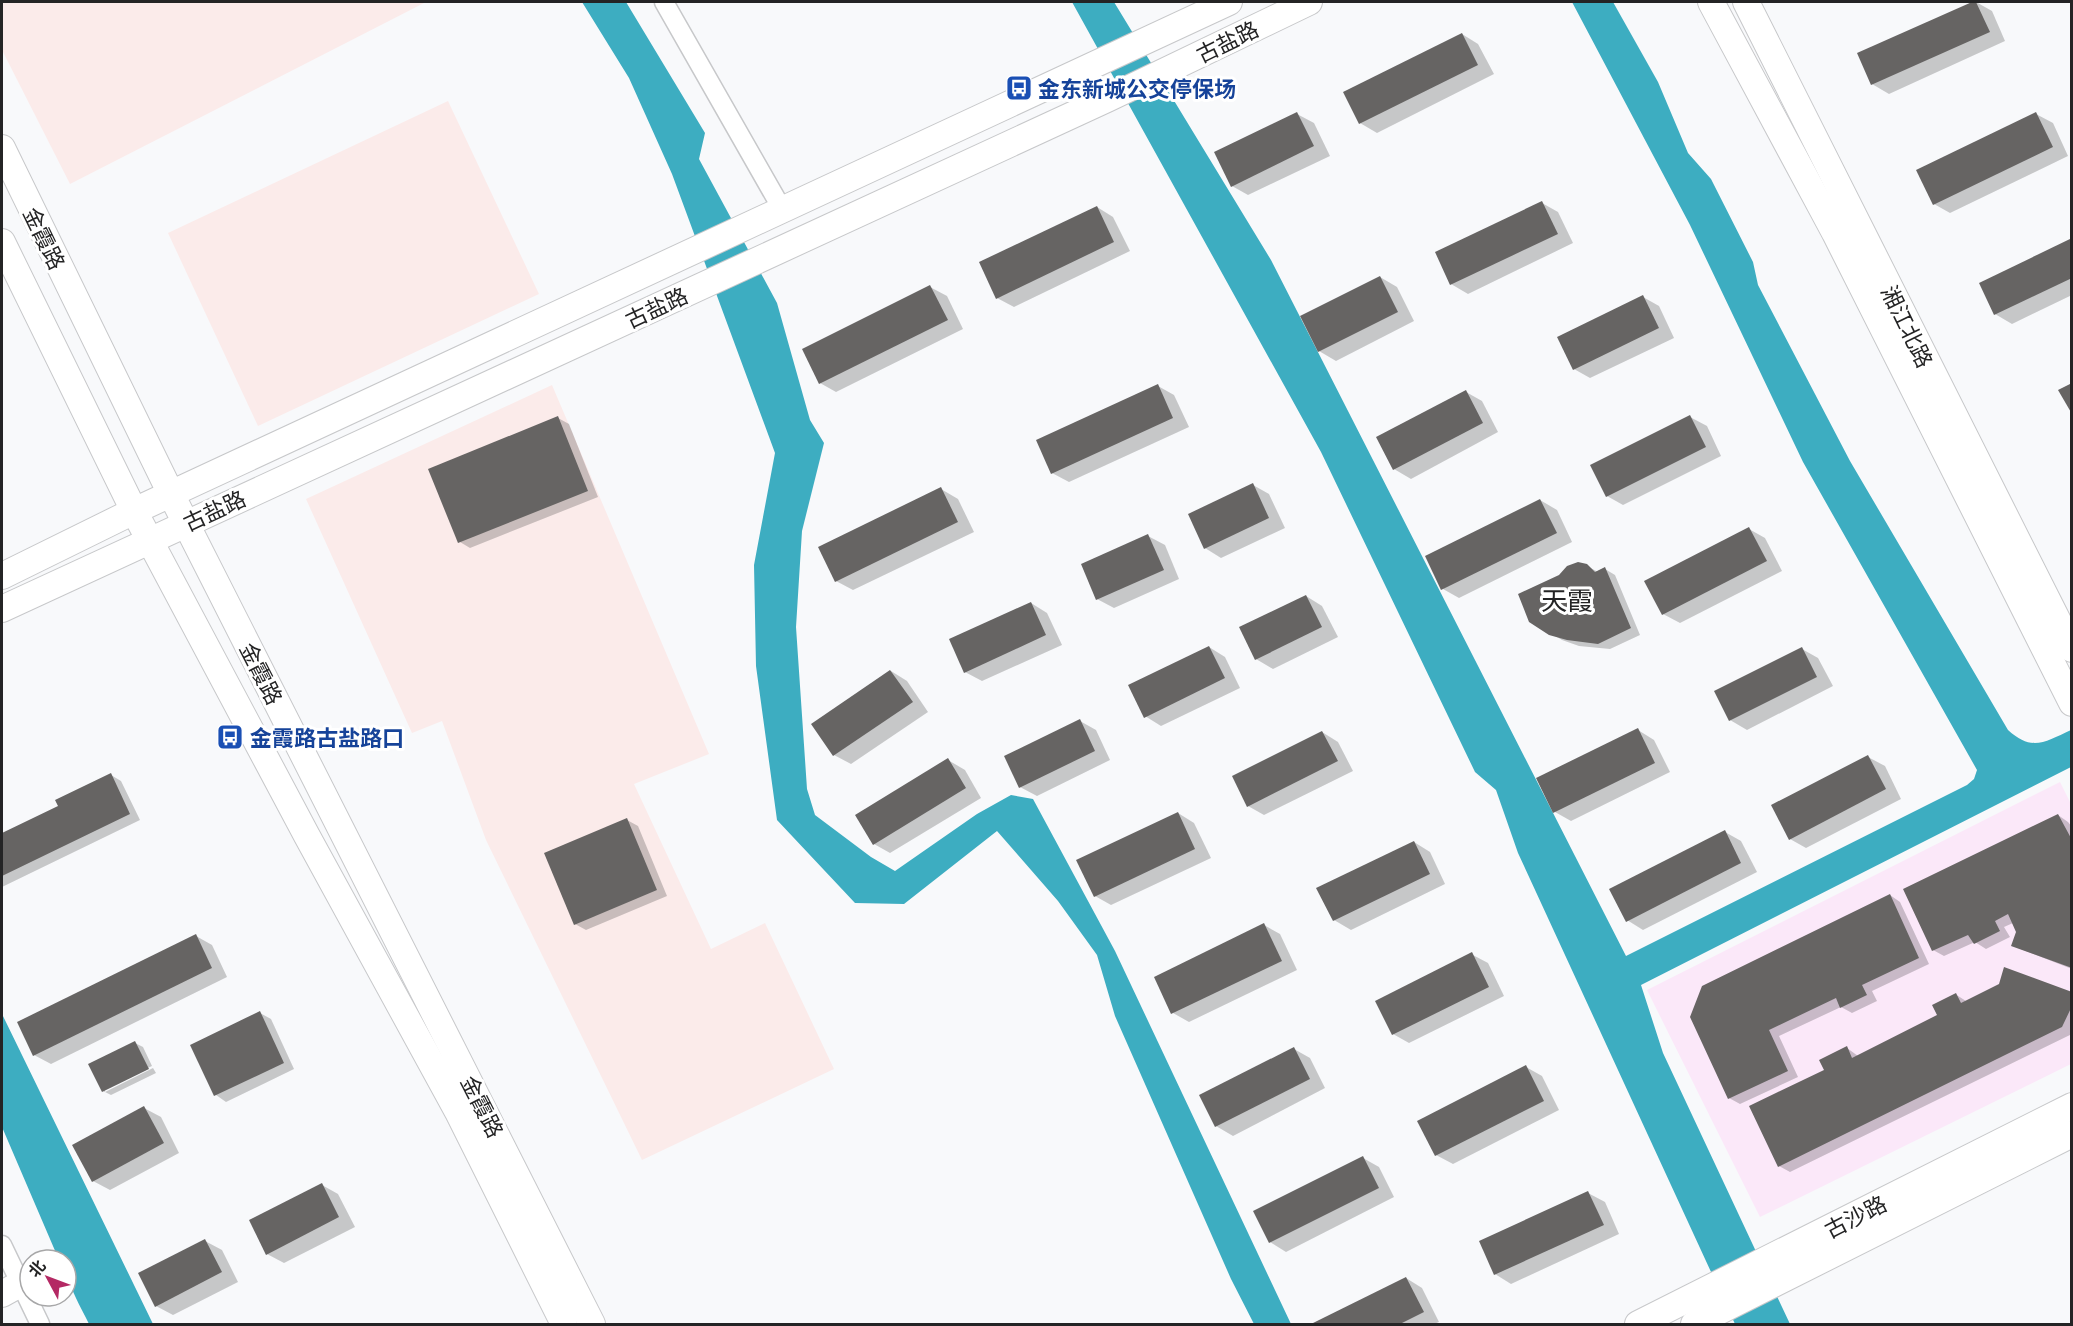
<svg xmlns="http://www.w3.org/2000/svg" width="2073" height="1326" viewBox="0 0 2073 1326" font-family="'Exo 2','Noto Sans SC',sans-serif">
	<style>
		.commercial { fill: #fbe8f9 }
		.industrial { fill: #fbebea }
		.water { fill: #3dadc1 }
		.shadow { fill: #0003 }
		.building { fill: #666463 }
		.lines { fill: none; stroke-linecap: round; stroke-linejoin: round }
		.street-casing { stroke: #c7c8ca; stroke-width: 21 }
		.secondary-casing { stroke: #c7c8ca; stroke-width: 28 }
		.street { stroke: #fff; stroke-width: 18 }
		.secondary { stroke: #fff; stroke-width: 26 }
		.labels { text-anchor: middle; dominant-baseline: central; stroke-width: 6; stroke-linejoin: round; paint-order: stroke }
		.street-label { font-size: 22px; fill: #242425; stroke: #fff }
		.transit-label { font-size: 22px; font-weight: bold; fill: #164399; stroke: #fff; text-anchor: start }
		.quarter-label { font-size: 26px; fill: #242425; stroke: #fff }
	</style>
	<rect width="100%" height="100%" fill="#f8f9fb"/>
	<!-- commercial -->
	<polygon class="commercial" points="2060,782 2071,804 2071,1064 1760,1217 1647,990"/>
	<!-- industrial -->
	<g class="industrial">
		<polygon points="2,2 426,2 70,184 2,50"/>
		<polygon points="448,101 539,294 258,426 168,233"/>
		<polygon points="552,385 709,754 634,784 711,949 765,923 834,1069 642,1160 486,840 442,721 412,733 306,499"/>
	</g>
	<!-- water -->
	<g class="water">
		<polygon points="582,2 626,2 705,133 699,159 777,303 810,420 824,443 802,531 796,627 807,789 815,815 871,857 895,871 977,814 1011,795 1033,799 1115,951 1291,1324 1254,1324 1231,1279 1115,1016 1097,955 1058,901 997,831 904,904 855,903 777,820 756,666 754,565 775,453 672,174 629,78"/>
		<path d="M1072,2H1114L1271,260L1626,956L1967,785L1974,779L1977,770L1803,462L1690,225L1572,2H1613L1658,82L1688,153L1711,179L1753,262L1758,285L1850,461L2008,730C2032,752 2045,742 2071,730V767L1641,985L1663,1053L1790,1324H1735L1518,853L1496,790L1475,772L1321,452Z"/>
		<path d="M2,1014L153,1324H89C79,1303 66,1284 66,1260H59L2,1127Z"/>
	</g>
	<!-- shadow -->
	<g class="shadow">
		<polygon points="1976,2 1992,11 2005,41 1889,94 1872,84 1859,54"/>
		<polygon points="1462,34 1478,44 1494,74 1377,133 1360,123"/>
		<polygon points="1297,114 1314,123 1330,156 1248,195 1232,186"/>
		<polygon points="2036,114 2053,123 2068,156 1950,213 1934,204"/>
		<polygon points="1542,203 1558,212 1573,243 1468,294 1451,284"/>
		<polygon points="1097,207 1113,217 1130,251 1014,307 997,298"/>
		<polygon points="2072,240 2072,295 2012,324 1995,314 1981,284"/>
		<polygon points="1380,277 1397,287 1414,321 1336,361 1319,351"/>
		<polygon points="930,287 947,296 963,329 836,392 820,383"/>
		<polygon points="1643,297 1659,306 1674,338 1590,378 1574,369"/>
		<polygon points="1158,386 1174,395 1189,427 1069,482 1052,473"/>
		<polygon points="1466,392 1482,401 1498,432 1411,479 1394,469"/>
		<polygon points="1690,417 1707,426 1721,456 1623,505 1607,496"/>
		<polygon points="558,418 569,424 598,497 470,548 460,542"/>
		<polygon points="1253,485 1269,494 1285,528 1221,558 1205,548"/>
		<polygon points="941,489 958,499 974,532 853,590 836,581"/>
		<polygon points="1540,500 1557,510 1572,542 1459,598 1443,589"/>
		<polygon points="1749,529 1765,538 1782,571 1680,623 1663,614"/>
		<polygon points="1148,536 1165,545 1179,579 1114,608 1097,599"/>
		<polygon points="1587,566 1598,572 1605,569 1615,575 1640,635 1610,649 1579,646 1562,640 1530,621"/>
		<polygon points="1306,596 1322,606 1338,637 1273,669 1256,659"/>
		<polygon points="1031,603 1047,613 1062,645 982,681 965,672"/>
		<polygon points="1209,647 1225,657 1240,688 1161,726 1145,716"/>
		<polygon points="1802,649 1818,658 1833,686 1747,730 1730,720"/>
		<polygon points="891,671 907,681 928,712 851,764 834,755"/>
		<polygon points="1080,721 1096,730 1110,760 1037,796 1020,787"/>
		<polygon points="1638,730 1654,740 1670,772 1571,821 1555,812"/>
		<polygon points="1322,732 1338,742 1353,771 1264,815 1248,806"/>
		<polygon points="1868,757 1885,766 1901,799 1806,848 1790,839"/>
		<polygon points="948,760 965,770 981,798 890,853 874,844"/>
		<polygon points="111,775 121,781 140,820 2,887 2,835 60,807"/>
		<polygon points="1178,813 1194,823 1211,858 1111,905 1095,896"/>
		<polygon points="2058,815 2068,822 2072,827 2072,969 2013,946 2018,932 2013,923 2004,927 2010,937 1986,949 1975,942 1944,956 1933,950"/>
		<polygon points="627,820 638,826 667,896 586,930 575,924"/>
		<polygon points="1725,832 1741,841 1757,872 1643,930 1627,920"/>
		<polygon points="1414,842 1430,852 1445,884 1351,930 1334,920"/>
		<polygon points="1890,895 1900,902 1929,964 1872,991 1877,1001 1852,1013 1841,1007 1779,1036 1798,1077 1740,1104 1729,1098 1692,1017"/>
		<polygon points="1264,925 1280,934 1297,970 1189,1022 1173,1013"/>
		<polygon points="196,936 212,945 227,977 51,1064 34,1055"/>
		<polygon points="1471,954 1488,963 1504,996 1409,1043 1393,1034"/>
		<polygon points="2072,993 2072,1034 1790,1172 1779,1166 1826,1071 1847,1048 1858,1056 1939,1016 1955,994 1966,1001"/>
		<polygon points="260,1013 271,1019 294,1069 226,1102 216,1095 192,1045"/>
		<polygon points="135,1043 143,1047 152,1066 105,1088 105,1092 153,1068 156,1073 111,1095 103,1091"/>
		<polygon points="1294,1049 1310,1058 1325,1088 1233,1136 1216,1126"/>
		<polygon points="1526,1067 1542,1076 1559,1110 1453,1164 1436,1155"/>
		<polygon points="144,1108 161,1117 179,1153 110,1190 93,1181"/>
		<polygon points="1363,1158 1379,1167 1394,1197 1286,1252 1270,1242"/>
		<polygon points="322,1185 338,1194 355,1227 284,1263 267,1254"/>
		<polygon points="1588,1193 1605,1202 1619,1234 1511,1284 1495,1274"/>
		<polygon points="205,1241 222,1250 238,1282 173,1315 156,1306"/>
		<polygon points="1406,1278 1422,1288 1439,1322 1434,1324 1314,1324"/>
	</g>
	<!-- building -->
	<g class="building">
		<polygon points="1972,2 1976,2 1990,32 1871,85 1857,53"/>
		<polygon points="1462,33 1478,65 1359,124 1343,92"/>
		<polygon points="1297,112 1314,146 1231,187 1214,152"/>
		<polygon points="2036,112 2053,147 1933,205 1916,170"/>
		<polygon points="1542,201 1558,234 1450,285 1435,252"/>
		<polygon points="1097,206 1114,242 996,299 979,262"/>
		<polygon points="2072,238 2072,278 1994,315 1979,283"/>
		<polygon points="1380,276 1398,312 1318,352 1300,316"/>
		<polygon points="930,285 948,320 819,384 802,349"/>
		<polygon points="1643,295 1659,328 1573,370 1557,337"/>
		<polygon points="2072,383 2072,414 2058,390"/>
		<polygon points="1158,384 1173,418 1051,474 1036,440"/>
		<polygon points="1466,390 1483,423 1393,470 1376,437"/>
		<polygon points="1690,415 1706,447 1606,497 1590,465"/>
		<polygon points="558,416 588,491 458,543 428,469"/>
		<polygon points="1253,483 1269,518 1204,549 1188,514"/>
		<polygon points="941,487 958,522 835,582 818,547"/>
		<polygon points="1540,499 1557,533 1441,590 1425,556"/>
		<polygon points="1749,527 1767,561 1662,615 1644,581"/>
		<polygon points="1148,534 1164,570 1096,600 1081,564"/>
		<polygon points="1578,562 1587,564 1595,572 1605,567 1631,628 1598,644 1567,640 1549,635 1529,622 1518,594 1559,575 1567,566"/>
		<polygon points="1306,595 1322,627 1255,660 1239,627"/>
		<polygon points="1031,602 1046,635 964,673 949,639"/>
		<polygon points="1209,646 1225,678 1144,718 1128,685"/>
		<polygon points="1802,647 1817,677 1729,721 1714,691"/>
		<polygon points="890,670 913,702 833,756 811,724"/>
		<polygon points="1080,719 1095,751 1019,788 1004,756"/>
		<polygon points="1638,728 1655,763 1553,813 1536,778"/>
		<polygon points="1322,731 1338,761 1247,807 1232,776"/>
		<polygon points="1868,755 1886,789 1789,840 1771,805"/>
		<polygon points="948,758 966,788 873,845 855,815"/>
		<polygon points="111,773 130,814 2,876 2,833 58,806 55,800"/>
		<polygon points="1178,812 1195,849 1094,897 1076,860"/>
		<polygon points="2058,814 2072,840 2072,968 2011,946 2016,932 2008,914 1995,921 2000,931 1974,944 1968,935 1932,951 1903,889"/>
		<polygon points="627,818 657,890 574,925 544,853"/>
		<polygon points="1725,830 1741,863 1626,922 1609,889"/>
		<polygon points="1414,841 1430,874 1333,921 1316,888"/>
		<polygon points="1890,894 1919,958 1862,985 1867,995 1840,1008 1836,998 1769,1030 1788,1071 1728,1099 1690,1017 1702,986"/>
		<polygon points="1264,923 1282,961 1171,1014 1154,977"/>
		<polygon points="196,934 212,968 33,1056 17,1022"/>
		<polygon points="1472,952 1489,987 1392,1035 1375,1001"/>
		<polygon points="2004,967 2072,992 2072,1006 2062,1027 1778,1167 1749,1106 1824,1070 1819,1060 1847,1046 1852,1058 1937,1015 1932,1005 1956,993 1961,1003 1999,984"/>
		<polygon points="260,1011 284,1063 214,1096 190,1045"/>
		<polygon points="135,1041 149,1069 102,1092 88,1064"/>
		<polygon points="1294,1047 1310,1079 1215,1127 1199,1095"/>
		<polygon points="1526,1065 1544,1101 1435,1156 1417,1121"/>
		<polygon points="144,1106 164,1143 92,1182 72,1145"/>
		<polygon points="1363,1156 1379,1188 1269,1243 1253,1211"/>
		<polygon points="322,1183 339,1217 266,1255 249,1220"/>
		<polygon points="1588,1191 1604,1225 1494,1275 1479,1241"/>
		<polygon points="205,1239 222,1272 155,1307 138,1273"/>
		<polygon points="1406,1277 1424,1312 1400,1324 1311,1324"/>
	</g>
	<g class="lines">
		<defs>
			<g id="street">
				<polyline points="664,2 782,209"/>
				<polyline points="2,1245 40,1324"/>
			</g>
			<g id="secondary">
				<polyline points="1711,2 1835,233 2072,703"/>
				<polyline points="1746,2 2072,649"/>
				<polyline points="2,148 171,494 592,1324"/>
				<polyline points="2,242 134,511 307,836 458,1112 564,1324"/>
				<polyline points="2,576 134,511 1229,2"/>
				<polyline points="2,609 1107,99 1309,2"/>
				<polyline points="2,1294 20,1284"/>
				<polyline points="1638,1324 2072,1106"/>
				<polyline points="1694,1324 2072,1134"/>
			</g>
		</defs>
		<!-- street casing -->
		<use href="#street" class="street-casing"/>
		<!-- secondary casing -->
		<use href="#secondary" class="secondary-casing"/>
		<!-- street -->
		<use href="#street" class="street"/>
		<!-- secondary -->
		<use href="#secondary" class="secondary"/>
	</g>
	<!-- icons -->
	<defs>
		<symbol id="bus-square" viewBox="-11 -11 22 22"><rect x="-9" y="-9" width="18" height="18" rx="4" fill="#1a4fb4" stroke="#fff"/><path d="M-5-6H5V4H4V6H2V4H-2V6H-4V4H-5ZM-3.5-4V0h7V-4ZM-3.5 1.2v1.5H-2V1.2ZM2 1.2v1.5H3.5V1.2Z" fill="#fff"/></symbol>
	</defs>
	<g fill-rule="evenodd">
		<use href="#bus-square" x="1004" y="73" width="30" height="30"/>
		<use href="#bus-square" x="215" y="722" width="30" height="30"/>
	</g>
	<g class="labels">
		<!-- street labels -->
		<g class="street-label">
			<text transform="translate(1227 41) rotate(-26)">古盐路</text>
			<text transform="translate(45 238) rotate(64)">金霞路</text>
			<text transform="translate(656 307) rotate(-25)">古盐路</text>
			<text transform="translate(1908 326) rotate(64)">湘江北路</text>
			<text transform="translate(214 510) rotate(-25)">古盐路</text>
			<text transform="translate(262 673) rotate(63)">金霞路</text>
			<text transform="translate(483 1106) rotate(63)">金霞路</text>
			<text transform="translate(1855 1216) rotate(-27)">古沙路</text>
		</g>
		<!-- transit labels -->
		<g class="transit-label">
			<text x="1038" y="88">金东新城公交停保场</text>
			<text x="250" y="737">金霞路古盐路口</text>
		</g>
		<!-- quarter labels -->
		<g class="quarter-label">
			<text x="1567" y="599">天霞</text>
		</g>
	</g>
	<!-- border -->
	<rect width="2073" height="1326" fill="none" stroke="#242425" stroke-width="6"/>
	<!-- north arrow -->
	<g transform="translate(48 1278) rotate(311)"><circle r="28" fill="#ffffff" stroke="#a7a7a8" stroke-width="1.5"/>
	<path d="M0-4.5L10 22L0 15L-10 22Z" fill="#b42964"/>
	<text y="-9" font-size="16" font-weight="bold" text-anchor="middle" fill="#242425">北</text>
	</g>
</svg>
